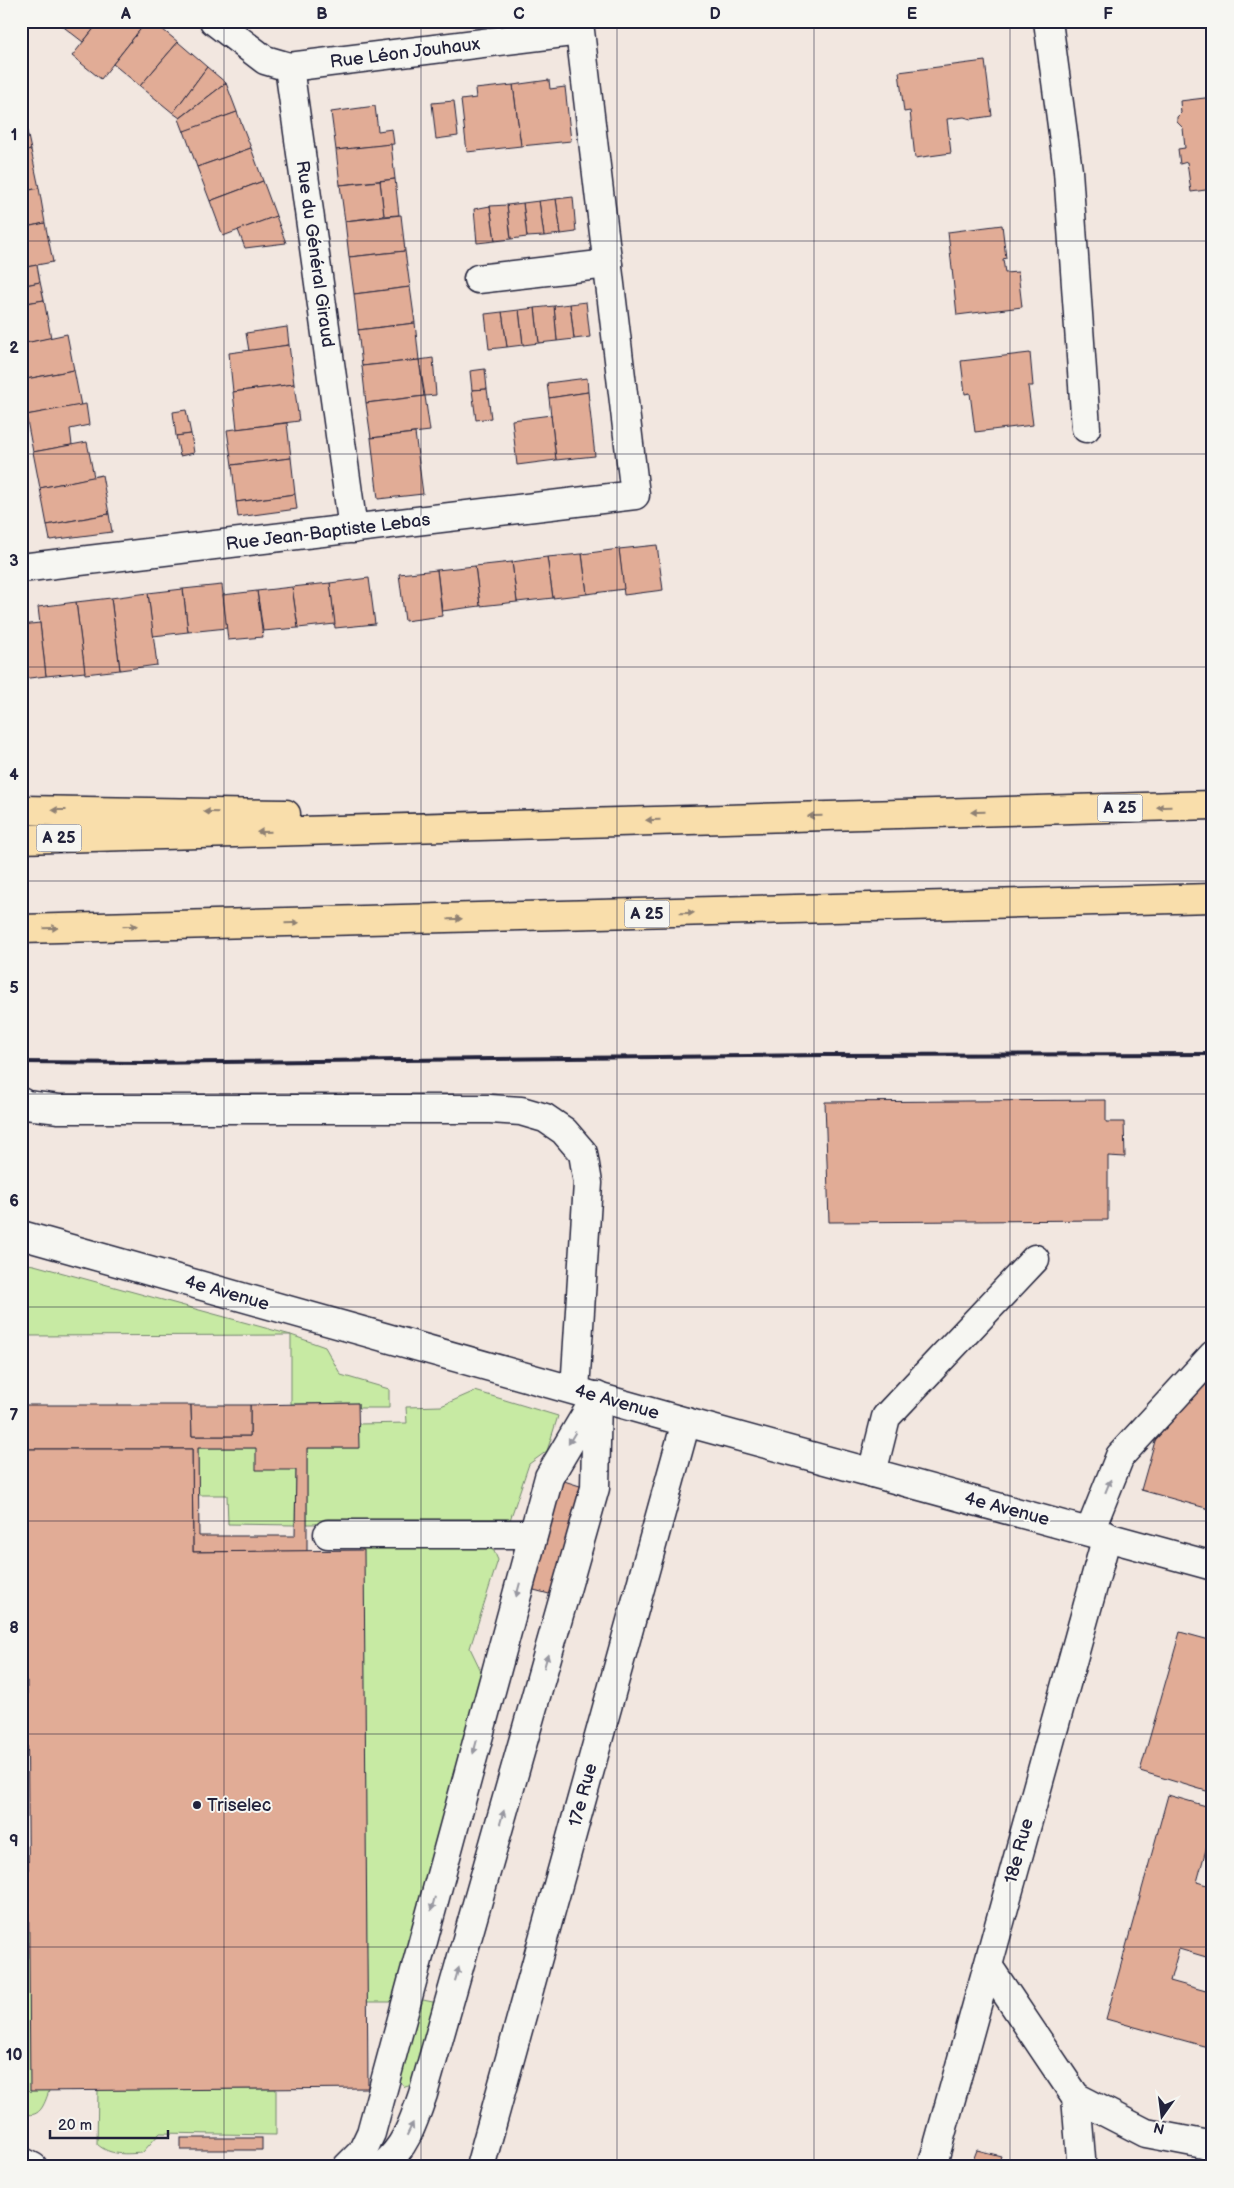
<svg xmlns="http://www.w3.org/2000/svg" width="1234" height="2188" viewBox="0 0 1234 2188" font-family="'Balsamiq Sans',sans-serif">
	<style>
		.green { fill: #c7eaa3; stroke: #74866f }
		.building { fill: #e1ac96; stroke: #22223b; fill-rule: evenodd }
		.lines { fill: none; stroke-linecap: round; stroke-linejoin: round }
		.minor-casing { stroke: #22223b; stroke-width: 31 }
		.highway-casing { stroke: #22223b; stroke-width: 31 }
		.minor { stroke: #f6f6f2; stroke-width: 28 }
		.highway { stroke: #f9deab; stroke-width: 28 }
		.rail { stroke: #22223b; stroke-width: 4 }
		.oneway { fill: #8e8073 }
		.oneway2 { fill: #9797a0 }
		.grid { fill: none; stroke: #22223b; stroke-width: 1; stroke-opacity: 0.55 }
		.poi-dot { fill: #22223b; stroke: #f6f6f2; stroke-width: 2 }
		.labels { text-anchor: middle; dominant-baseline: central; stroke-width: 4; stroke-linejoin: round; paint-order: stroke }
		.shield { fill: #f6f6f2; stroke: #626272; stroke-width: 1 }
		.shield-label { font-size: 16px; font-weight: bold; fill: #22223b }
		.street-label { font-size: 18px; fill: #22223b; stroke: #f6f6f2 }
		.poi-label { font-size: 18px; fill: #22223b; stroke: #f6f6f2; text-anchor: start }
		.neatline { fill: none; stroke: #22223b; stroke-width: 2 }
		.grid-label { font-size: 16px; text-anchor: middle; font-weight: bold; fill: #22223b }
	</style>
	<rect width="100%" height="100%" fill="#f2e7e0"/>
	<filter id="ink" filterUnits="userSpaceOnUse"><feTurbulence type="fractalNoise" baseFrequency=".02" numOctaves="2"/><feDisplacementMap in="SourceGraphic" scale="10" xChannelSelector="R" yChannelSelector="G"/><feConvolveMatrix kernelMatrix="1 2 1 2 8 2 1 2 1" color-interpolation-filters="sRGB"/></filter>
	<g filter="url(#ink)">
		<!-- green -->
		<g class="green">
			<polygon points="21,1263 34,1265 291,1335 325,1347 341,1375 389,1389 389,1408 358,1408 358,1403 291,1404 291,1335 21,1336"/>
			<polygon points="475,1391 558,1416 547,1451 529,1464 509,1523 307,1524 307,1448 358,1448 358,1424 407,1423 406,1407 441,1406"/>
			<polygon points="198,1448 256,1448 296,1470 295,1525 228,1524 227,1495 198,1495"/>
			<polygon points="362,1543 485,1546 494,1551 498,1560 470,1648 484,1677 395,2002 367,2002"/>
			<path d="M29,1930L49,2091C44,2105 40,2120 21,2113V1931Z"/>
			<polygon points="423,2000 433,2002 436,2010 416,2084 405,2087 398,2079 418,2003"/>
			<path d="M276,2089V2135L160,2133L142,2153C126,2154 110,2156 97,2144L98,2090Z"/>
		</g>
		<!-- building -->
		<g class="building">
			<polygon points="57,21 71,21 65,28"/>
			<polygon points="71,21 100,21 83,42 65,28"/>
			<polygon points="100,21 147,21 101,79 72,56"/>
			<polygon points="147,21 152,21 178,42 140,86 113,64"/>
			<polygon points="178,42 207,67 173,113 140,86"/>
			<polygon points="985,61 992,116 971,119 964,117 947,119 951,153 915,158 910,111 904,112 899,72"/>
			<polygon points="207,67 226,83 180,118 173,113"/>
			<polygon points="549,80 550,89 565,87 571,141 521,146 513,85"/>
			<polygon points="226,83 237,112 184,132 179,119"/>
			<polygon points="513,85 521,146 467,152 461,100 476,98 475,89"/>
			<polygon points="1213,97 1213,189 1191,192 1187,162 1180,164 1178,149 1185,148 1183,128 1177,122 1177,117 1181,113 1180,101"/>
			<polygon points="454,101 458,136 436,139 432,103"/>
			<polygon points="21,103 31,150 21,152"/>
			<polygon points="375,106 378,131 392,129 394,144 336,150 331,112"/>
			<polygon points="237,112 251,148 197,167 184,131"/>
			<polygon points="391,144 395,179 340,185 336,150"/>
			<polygon points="251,148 263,181 210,201 197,167"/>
			<polygon points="31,150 39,188 21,192 21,152"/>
			<polygon points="395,179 399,215 384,216 380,181"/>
			<polygon points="263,181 276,216 223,236 210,201"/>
			<polygon points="380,181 384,216 345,221 340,185"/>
			<polygon points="39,188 45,223 21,228 21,192"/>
			<polygon points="573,197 576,232 561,234 556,199"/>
			<polygon points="556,199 561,234 544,236 539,201"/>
			<polygon points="539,201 544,236 527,237 523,203"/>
			<polygon points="523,203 527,237 511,239 507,205"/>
			<polygon points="507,205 511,239 495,241 490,206"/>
			<polygon points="490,206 495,241 477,243 474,209"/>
			<polygon points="401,215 405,251 349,257 345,221"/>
			<polygon points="276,216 286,243 245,248 238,230"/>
			<polygon points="45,223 53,262 21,268 21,228"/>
			<polygon points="1002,225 1006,258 1003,259 1005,273 1018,272 1022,307 957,315 948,232"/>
			<polygon points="405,251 410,287 354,294 349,257"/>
			<polygon points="37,265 40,282 21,286 21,268"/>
			<polygon points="40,282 44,300 21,304 21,286"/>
			<polygon points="410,287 415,323 358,330 354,294"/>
			<polygon points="44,300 51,338 21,344 21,304"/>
			<polygon points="586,302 590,337 574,339 570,304"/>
			<polygon points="570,304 574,339 557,341 554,306"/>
			<polygon points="554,306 557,341 539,343 535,308"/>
			<polygon points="535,308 539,343 523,345 519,310"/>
			<polygon points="519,310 523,345 507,347 502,312"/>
			<polygon points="502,312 507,347 489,349 485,314"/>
			<polygon points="415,323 419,360 362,366 358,330"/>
			<polygon points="287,327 289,345 249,351 246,333"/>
			<polygon points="67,334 74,370 21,380 21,344"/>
			<polygon points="289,345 294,384 233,392 229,353"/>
			<polygon points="1030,353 1033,386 1028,386 1033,425 975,432 970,393 965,394 961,361"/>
			<polygon points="433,358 436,395 425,396 419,360"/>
			<polygon points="419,360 424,396 366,403 362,366"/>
			<polygon points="485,369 487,389 472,390 470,371"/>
			<polygon points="74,370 81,406 26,415 21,394 21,380"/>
			<polygon points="587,378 588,392 549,398 547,383"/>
			<polygon points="294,384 299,421 237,429 233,392"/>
			<polygon points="487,389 491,418 476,420 472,390"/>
			<polygon points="588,392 595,456 556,460 549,398"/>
			<polygon points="425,396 430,431 371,438 366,403"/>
			<polygon points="86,404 89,425 70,429 72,445 33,452 26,415"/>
			<polygon points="186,410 191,434 176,436 173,412"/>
			<polygon points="551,415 556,460 517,465 512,420"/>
			<polygon points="287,423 291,458 232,465 227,430"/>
			<polygon points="415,433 423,494 378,499 371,438"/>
			<polygon points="191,434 194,453 180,456 176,436"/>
			<polygon points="87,442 94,477 40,488 33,452"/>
			<polygon points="291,458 295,494 236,502 232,465"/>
			<polygon points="102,475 109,514 47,525 40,488"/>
			<polygon points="295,494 297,509 238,517 236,502"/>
			<polygon points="109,514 112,532 50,540 47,525"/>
			<polygon points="657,545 663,590 624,595 619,549"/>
			<polygon points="619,549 624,589 587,594 582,554"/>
			<polygon points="582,554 587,594 553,598 547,557"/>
			<polygon points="547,557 553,598 517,602 512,562"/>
			<polygon points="512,562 517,602 480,606 475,566"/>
			<polygon points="475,566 480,606 442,611 437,570"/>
			<polygon points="437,570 442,616 405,621 399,574"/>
			<polygon points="369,578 375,624 335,628 330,583"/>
			<polygon points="330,583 335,624 298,628 292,587"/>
			<polygon points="222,585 227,628 188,632 183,589"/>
			<polygon points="292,587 298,628 263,631 257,591"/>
			<polygon points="183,589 188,632 153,636 148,593"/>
			<polygon points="257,591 263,637 228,640 223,595"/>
			<polygon points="148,593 157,665 120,670 111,598"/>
			<polygon points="111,598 120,670 85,674 76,602"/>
			<polygon points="76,602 85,672 46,676 38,607"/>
			<polygon points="40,623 46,676 21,679 21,625"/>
			<polygon points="1106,1100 1106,1122 1124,1122 1125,1157 1108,1156 1108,1220 829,1222 825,1102"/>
			<polygon points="1213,1378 1213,1510 1141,1490 1159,1427"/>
			<path d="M358,1403L359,1448H307V1551L193,1552L192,1449H21V1405H191L192,1436H250V1405ZM198,1448H256V1470H296L295,1536H199Z"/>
			<polygon points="191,1405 250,1405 250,1436 192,1436"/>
			<polygon points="21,1449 192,1449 193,1552 364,1550 368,2088 30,2091 27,1681 21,1681"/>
			<polygon points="561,1480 583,1487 553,1595 530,1589"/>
			<polygon points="1180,1632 1213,1641 1213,1793 1140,1771"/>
			<polygon points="1168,1795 1213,1808 1213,1824 1197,1882 1213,1887 1213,1959 1179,1949 1170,1981 1213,1993 1213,2041 1211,2048 1106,2019"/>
			<rect x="181" y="2138" width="81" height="12"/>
			<polygon points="977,2150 1001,2156 997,2167 987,2167 972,2163"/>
		</g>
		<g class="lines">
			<defs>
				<g id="minor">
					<polyline points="214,21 265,60 289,67 353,529"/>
					<polyline points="1048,21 1068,171 1086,428"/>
					<polyline points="478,279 608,264"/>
					<polyline points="21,568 635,495 580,31 289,67"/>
					<polyline points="21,1102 26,1105 59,1109 490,1109 521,1111 545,1118 564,1131 583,1153 588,1183 575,1390"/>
					<polyline points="21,1235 686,1422 1213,1566"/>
					<polyline points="872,1473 886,1417 1035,1259"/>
					<polyline points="1090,1531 1120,1456 1213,1355"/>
					<polyline points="328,1534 533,1534"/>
					<polyline points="988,1966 1076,2097 1081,2159 1079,2167"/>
					<polyline points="1076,2097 1146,2133 1209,2145 1213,2143"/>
					<polyline points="21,2161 33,2167"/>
					<polyline points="347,2167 362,2152 371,2133 549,1477 597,1396"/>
					<path d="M381,2167C405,2149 414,2121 423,2094L595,1488L597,1398"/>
					<polyline points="480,2167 686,1422"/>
					<polyline points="932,2167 1107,1536"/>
				</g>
				<g id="highway">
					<polyline points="21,810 286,814"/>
					<polyline points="21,839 1213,805"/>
					<polyline points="21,929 1213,898"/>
				</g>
			</defs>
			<!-- minor casing -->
			<use href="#minor" class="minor-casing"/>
			<!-- highway casing -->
			<use href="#highway" class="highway-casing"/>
			<!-- minor -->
			<use href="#minor" class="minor"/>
			<!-- highway -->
			<use href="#highway" class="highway"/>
			<!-- rail -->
			<polyline class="rail" points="21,1062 143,1063 826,1055 1213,1054"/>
		</g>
		<!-- one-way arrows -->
		<defs><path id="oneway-solid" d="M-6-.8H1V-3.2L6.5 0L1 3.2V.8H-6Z" transform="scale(1.25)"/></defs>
		<g class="oneway">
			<use href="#oneway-solid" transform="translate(1164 807) rotate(178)"/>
			<use href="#oneway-solid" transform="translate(59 810) rotate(-180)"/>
			<use href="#oneway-solid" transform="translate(211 812) rotate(-179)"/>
			<use href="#oneway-solid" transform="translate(978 812) rotate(179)"/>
			<use href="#oneway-solid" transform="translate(815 816) rotate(179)"/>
			<use href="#oneway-solid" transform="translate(653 820) rotate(178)"/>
			<use href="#oneway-solid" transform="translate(264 832) rotate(178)"/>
			<use href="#oneway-solid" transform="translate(687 913) rotate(-2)"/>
			<use href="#oneway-solid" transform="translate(455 919) rotate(-2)"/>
			<use href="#oneway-solid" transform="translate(292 923) rotate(-1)"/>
			<use href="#oneway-solid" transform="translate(130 926) rotate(-1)"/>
			<use href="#oneway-solid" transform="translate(51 928) rotate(-1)"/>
		</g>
		<g class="oneway2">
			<use href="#oneway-solid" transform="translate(572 1438) rotate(121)"/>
			<use href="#oneway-solid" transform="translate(1108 1486) rotate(-68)"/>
			<use href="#oneway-solid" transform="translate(518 1590) rotate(105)"/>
			<use href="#oneway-solid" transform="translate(546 1661) rotate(-74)"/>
			<use href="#oneway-solid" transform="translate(475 1747) rotate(105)"/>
			<use href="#oneway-solid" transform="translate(502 1817) rotate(-74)"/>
			<use href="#oneway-solid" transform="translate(433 1904) rotate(105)"/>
			<use href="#oneway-solid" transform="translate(457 1974) rotate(-74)"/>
			<use href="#oneway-solid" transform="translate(410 2129) rotate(-64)"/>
		</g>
	</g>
	<!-- grid -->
	<path class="grid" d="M224,21V2167M421,21V2167M617,21V2167M814,21V2167M1010,21V2167M21,241H1213M21,454H1213M21,667H1213M21,881H1213M21,1094H1213M21,1307H1213M21,1521H1213M21,1734H1213M21,1947H1213"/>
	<!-- markers -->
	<circle class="poi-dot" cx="197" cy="1805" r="5"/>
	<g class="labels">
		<!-- shield labels -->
		<g class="shield">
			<rect x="1097.5" y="794.5" width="45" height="27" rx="4"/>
			<rect x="36.5" y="824.5" width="45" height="27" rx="4"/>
			<rect x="624.5" y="900.5" width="45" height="27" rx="4"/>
		</g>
		<g class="shield-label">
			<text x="1120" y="808">A 25</text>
			<text x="59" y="838">A 25</text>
			<text x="647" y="914">A 25</text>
		</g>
		<!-- street labels -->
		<g class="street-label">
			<text transform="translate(405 53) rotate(-7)">Rue Léon Jouhaux</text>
			<text transform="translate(315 254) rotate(82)">Rue du Général Giraud</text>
			<text transform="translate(328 532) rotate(-7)">Rue Jean-Baptiste Lebas</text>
			<text transform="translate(227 1293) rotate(16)">4e Avenue</text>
			<text transform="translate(617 1402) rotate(16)">4e Avenue</text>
			<text transform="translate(1007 1509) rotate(15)">4e Avenue</text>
			<text transform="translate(583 1795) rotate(-75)">17e Rue</text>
			<text transform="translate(1019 1851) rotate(-75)">18e Rue</text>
		</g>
		<!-- poi labels -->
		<g class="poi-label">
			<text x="207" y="1805">Triselec</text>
		</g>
	</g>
	<!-- margin -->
	<rect width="1234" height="2188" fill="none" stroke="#f6f6f2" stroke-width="55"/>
	<!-- north arrow -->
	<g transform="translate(1162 2116) rotate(194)" stroke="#f6f6f2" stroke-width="4" paint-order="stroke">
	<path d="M0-4L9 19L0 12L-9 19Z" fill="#22223b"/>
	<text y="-8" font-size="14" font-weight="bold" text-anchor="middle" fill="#22223b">N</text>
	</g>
	<!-- scale -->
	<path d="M50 2130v8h118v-8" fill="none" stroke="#22223b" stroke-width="2.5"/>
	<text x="58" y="2130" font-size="15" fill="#22223b" stroke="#f6f6f2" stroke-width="4" paint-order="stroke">20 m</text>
	<rect x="28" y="28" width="1178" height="2132" class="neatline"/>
	<g class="grid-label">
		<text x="126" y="19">A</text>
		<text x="322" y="19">B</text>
		<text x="519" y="19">C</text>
		<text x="715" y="19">D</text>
		<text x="912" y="19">E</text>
		<text x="1108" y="19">F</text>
		<text x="14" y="140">1</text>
		<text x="14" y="353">2</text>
		<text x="14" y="566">3</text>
		<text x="14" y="780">4</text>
		<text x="14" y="993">5</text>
		<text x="14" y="1206">6</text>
		<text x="14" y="1420">7</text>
		<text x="14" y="1633">8</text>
		<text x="14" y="1846">9</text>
		<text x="14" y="2060">10</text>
	</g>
</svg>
